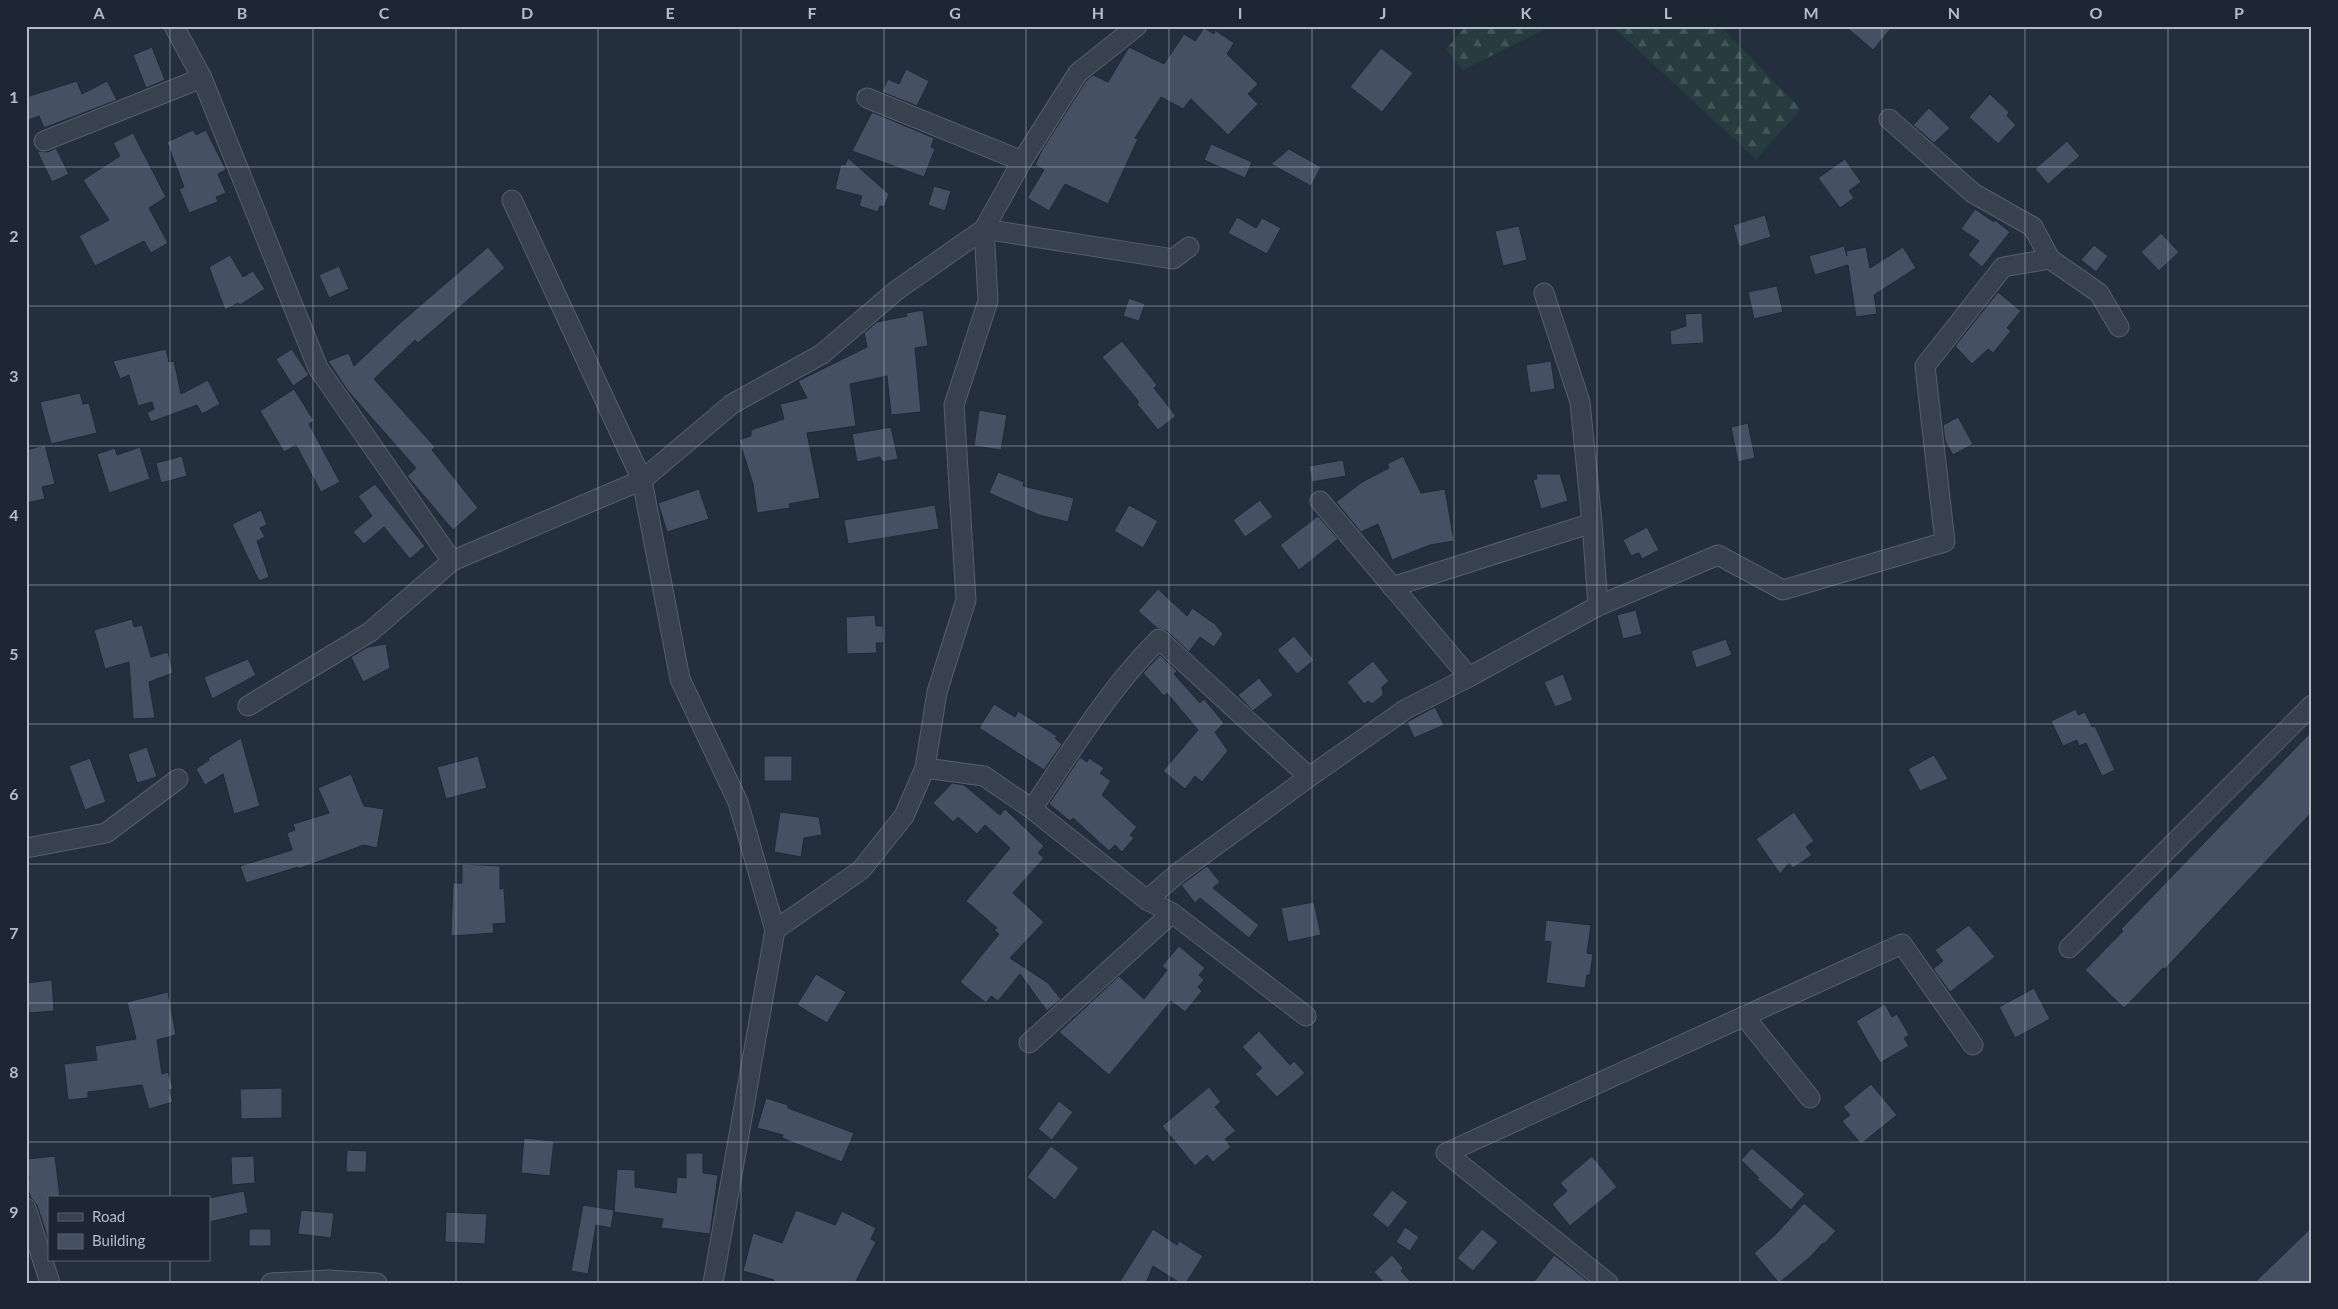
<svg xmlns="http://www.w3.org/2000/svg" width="2338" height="1309" viewBox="0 0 2338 1309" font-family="Lato,sans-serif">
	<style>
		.forest { fill: url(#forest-firs) }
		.building { fill: #455162; stroke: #1f2835 }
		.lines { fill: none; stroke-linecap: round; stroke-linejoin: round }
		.street-casing { stroke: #565f6c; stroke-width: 21 }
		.street { stroke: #38414e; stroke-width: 19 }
		.grid { fill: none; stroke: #b4bcc9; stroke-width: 1; stroke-opacity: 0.55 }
		.neatline { fill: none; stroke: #b4bcc9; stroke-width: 2 }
		.grid-label { font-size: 16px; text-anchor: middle; font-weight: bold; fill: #b4bcc9 }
	</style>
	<defs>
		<pattern id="forest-firs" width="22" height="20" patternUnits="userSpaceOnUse" patternTransform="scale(1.25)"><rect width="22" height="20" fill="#263c3f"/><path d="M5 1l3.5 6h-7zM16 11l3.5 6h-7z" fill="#435659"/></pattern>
	</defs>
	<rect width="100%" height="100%" fill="#242f3e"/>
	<!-- forest -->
	<g class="forest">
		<polygon points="1466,26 1551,26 1463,70 1446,49"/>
		<polygon points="1612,26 1720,26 1801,109 1756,159"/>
	</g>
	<!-- building -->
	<g class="building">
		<polygon points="1845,26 1893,26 1873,50"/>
		<polygon points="1204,28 1214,34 1215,30 1234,43 1227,54 1258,84 1248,94 1258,104 1228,135 1191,99 1183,109 1161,97 1135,138 1138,139 1108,204 1065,184 1049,211 1027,198 1044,170 1035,165 1042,150 1086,81 1093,75 1108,82 1129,47 1164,64 1184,34 1195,41"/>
		<polygon points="152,47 165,80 146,88 133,55"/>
		<polygon points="1381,48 1413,73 1382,112 1350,87"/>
		<polygon points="906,69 929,81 917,106 882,92 888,79 899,84"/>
		<polygon points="77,81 82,94 107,81 117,100 44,128 39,116 26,121 26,97"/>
		<polygon points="1990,94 2009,112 2007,116 2016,125 1998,144 1969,117"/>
		<polygon points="1929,108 1950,128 1934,143 1913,125"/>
		<polygon points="872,112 934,138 931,147 935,149 924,177 852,151"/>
		<polygon points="193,130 196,135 206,130 226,170 218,174 226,193 216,197 218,202 189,213 179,189 184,187 167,142"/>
		<polygon points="133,133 166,197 149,208 168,243 151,253 144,241 95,266 79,236 109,220 83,180 120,156 113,143"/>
		<polygon points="2067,141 2080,156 2048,184 2035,169"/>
		<polygon points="1211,144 1252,162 1245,178 1204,160"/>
		<polygon points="56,148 69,174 52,182 37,151 48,152"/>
		<polygon points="1289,149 1321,167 1311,186 1271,164"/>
		<polygon points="848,158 889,194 884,207 880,206 878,212 859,206 862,196 835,189 841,164 845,165"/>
		<polygon points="1845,159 1861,182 1849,191 1854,198 1840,208 1818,178"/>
		<polygon points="934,186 951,191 945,211 928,205"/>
		<polygon points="1975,209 1994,222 1995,220 2010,232 1982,267 1968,255 1979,241 1961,229"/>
		<polygon points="1765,215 1771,237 1739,247 1733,225"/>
		<polygon points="1237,217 1256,228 1262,218 1281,228 1267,254 1228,233"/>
		<polygon points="1519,226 1527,260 1503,266 1495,231"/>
		<polygon points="2161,233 2179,252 2159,271 2141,252"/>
		<polygon points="2094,245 2108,256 2096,272 2081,260"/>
		<polygon points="1844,246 1847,256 1846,251 1866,247 1870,268 1903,247 1916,268 1874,295 1877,314 1856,317 1848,265 1815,275 1809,256"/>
		<polygon points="488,247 505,268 418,343 415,340 374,379 435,447 432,450 478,508 453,530 407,476 416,468 348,391 328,361 349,353 354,366 400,323"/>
		<polygon points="230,255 243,277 253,271 265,289 240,305 238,303 225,310 209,267"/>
		<polygon points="339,266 349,289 329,298 319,275"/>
		<polygon points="1777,286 1783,312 1754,319 1748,292"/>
		<polygon points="1998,292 2021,311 2007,328 2011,331 1993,353 1988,349 1972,364 1955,346"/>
		<polygon points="1129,298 1145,304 1139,321 1123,316"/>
		<polygon points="923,310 928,346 915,348 921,412 891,415 887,376 850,384 856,426 807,433 820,498 789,504 790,508 757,513 753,484 739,440 751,436 751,430 784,419 780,404 807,398 798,381 867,347 864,333 877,322 907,316 906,313"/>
		<polygon points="1702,313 1704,343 1671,345 1670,331 1686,326 1685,314"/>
		<polygon points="1122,341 1157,385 1154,388 1176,416 1158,430 1137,404 1139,402 1102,357"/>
		<polygon points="166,349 169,362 174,361 181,394 208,380 220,404 202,414 197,405 151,422 147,413 154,409 152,402 138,406 129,375 120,379 113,361"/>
		<polygon points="292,349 309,375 293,386 276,359"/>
		<polygon points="1551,361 1555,389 1530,393 1526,365"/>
		<polygon points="294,389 314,421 309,424 340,482 321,492 296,445 284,452 260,411"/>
		<polygon points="80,393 83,404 89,403 97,433 51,444 40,402"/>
		<polygon points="979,410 1007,415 1001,450 974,446"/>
		<polygon points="1958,417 1973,444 1953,455 1945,441 1943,425"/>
		<polygon points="1748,423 1755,458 1738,462 1731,427"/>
		<polygon points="891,427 898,459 882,462 880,457 857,462 852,434"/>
		<polygon points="45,445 55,484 42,487 45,499 26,503 26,450"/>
		<polygon points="140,447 150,479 109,493 97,454 115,448 117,455"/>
		<polygon points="182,456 187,476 161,483 156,463"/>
		<polygon points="1403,456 1421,493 1445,489 1454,541 1430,545 1392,560 1378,524 1361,532 1336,502 1362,482 1389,468 1387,464"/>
		<polygon points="1343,460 1346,476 1312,482 1309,466"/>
		<polygon points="998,472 1024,482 1023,486 1074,498 1068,522 1039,515 989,493"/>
		<polygon points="1536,474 1560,474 1568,501 1541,509 1533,480 1537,479"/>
		<polygon points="375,484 425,546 410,559 384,527 364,544 353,532 372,516 358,496"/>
		<polygon points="699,489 709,519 667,532 658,503"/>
		<polygon points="1260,500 1273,517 1245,537 1233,520"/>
		<polygon points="935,505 939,529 848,544 844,520"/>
		<polygon points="1129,505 1158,521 1143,548 1114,531"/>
		<polygon points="261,510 267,525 260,528 265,537 257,541 269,577 259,581 232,524"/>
		<polygon points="1318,516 1338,539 1299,570 1280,545"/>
		<polygon points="1647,527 1659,550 1642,559 1639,553 1631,556 1623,540"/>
		<polygon points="1158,589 1187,616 1192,608 1215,624 1223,634 1214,647 1200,637 1189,652 1167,631 1157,628 1138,611"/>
		<polygon points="1636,610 1642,634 1623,639 1617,615"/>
		<polygon points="875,615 876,626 883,626 884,643 876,643 877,653 847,654 846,617"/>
		<polygon points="132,619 134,627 142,625 151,657 168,652 173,673 149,682 155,718 133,719 129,662 105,669 94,630"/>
		<polygon points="1294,636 1314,660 1297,674 1277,650"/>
		<polygon points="1726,639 1732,655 1696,668 1691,651"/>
		<polygon points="386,644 390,668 363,682 351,657 368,647"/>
		<polygon points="1160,655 1177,671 1174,674 1200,703 1204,699 1224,723 1215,732 1228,751 1202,782 1195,776 1185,789 1163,771 1198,730 1167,693 1164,696 1143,673"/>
		<polygon points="248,659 256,675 212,699 204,677"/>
		<polygon points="1373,661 1389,681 1382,687 1383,695 1372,704 1368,701 1364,704 1347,682"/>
		<polygon points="1563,674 1573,700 1555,707 1544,682"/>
		<polygon points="1259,678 1273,695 1253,711 1238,695"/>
		<polygon points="994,704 1015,717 1018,711 1057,736 1055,738 1062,744 1044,770 979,728"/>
		<polygon points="1435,707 1444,725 1414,738 1407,722"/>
		<polygon points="2076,709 2078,715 2085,712 2092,727 2095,726 2115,770 2102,776 2086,743 2079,746 2077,740 2063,746 2051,721"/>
		<polygon points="2312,731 2312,812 2165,969 2163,968 2124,1008 2085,970 2123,931 2121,929"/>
		<polygon points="241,738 260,806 234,814 223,774 205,785 196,769 209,760 208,758"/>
		<polygon points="147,747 157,777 137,783 128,754"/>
		<polygon points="1934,755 1948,779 1920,791 1908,769"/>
		<polygon points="478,756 487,788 446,799 437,767"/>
		<rect x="764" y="756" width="28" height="25"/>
		<polygon points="1080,757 1087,762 1089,758 1104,768 1100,773 1111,781 1102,795 1137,827 1130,835 1134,838 1122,852 1115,845 1109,851 1073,818 1070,821 1049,804"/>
		<polygon points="90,758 106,802 85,810 69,766"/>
		<polygon points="351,774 364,806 384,809 377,848 364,845 298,869 298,867 246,883 240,866 292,850 287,833 295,830 293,824 329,813 318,788"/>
		<polygon points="952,783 964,785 1000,815 1005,809 1044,846 1038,853 1044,858 1013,893 1044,922 1010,958 1048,983 1061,999 1047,1011 1020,974 998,1001 991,996 986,1003 960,982 999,934 994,930 997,928 966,901 1010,848 985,825 977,834 958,817 953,822 933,803"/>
		<polygon points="780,812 819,817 822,835 804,838 801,857 774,852"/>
		<polygon points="1794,812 1814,841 1806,847 1812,855 1793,868 1789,863 1780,874 1756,839"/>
		<polygon points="462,864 500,866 500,889 504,888 506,923 493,924 494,933 451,936 453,883 462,883"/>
		<polygon points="1207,866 1220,882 1213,888 1259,925 1249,938 1200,898 1195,903 1181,885"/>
		<polygon points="1314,902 1321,935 1288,942 1281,908"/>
		<polygon points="1546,920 1591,925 1587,953 1593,954 1590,975 1587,975 1585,988 1546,983 1551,942 1544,941"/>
		<polygon points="1969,925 1995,957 1950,992 1933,969 1943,961 1935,950"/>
		<polygon points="1179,946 1205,968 1199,975 1204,980 1198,987 1202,991 1185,1012 1171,1001 1109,1075 1059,1032 1119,976 1144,999 1167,970 1162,966"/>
		<polygon points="816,974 846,992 827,1023 797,1005"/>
		<polygon points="52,980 54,1011 29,1013 27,983"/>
		<polygon points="2034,988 2050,1019 2015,1038 1999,1007"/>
		<polygon points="168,992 176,1035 157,1040 162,1074 168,1072 173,1089 169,1090 173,1102 149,1109 142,1085 88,1092 88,1098 68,1100 64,1064 97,1060 95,1046 136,1039 127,1002"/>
		<polygon points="1885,1004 1892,1017 1897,1014 1909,1035 1904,1038 1909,1046 1880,1063 1856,1021"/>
		<polygon points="1259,1031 1290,1065 1294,1061 1305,1073 1277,1097 1255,1074 1262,1068 1242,1047"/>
		<polygon points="1871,1084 1897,1115 1861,1144 1842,1121 1850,1115 1843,1107"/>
		<polygon points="1209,1087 1221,1102 1215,1107 1236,1131 1225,1139 1231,1147 1213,1162 1207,1155 1195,1166 1162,1126"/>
		<polygon points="282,1088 282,1118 241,1119 240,1089"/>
		<polygon points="766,1098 788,1105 788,1108 854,1133 842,1162 782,1138 783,1135 757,1128"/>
		<polygon points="1059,1101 1073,1112 1052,1140 1038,1129"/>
		<polygon points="524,1138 554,1141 550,1176 521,1173"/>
		<polygon points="1051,1146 1079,1168 1055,1200 1027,1177"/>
		<polygon points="1752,1148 1805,1194 1791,1210 1757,1179 1759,1178 1741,1160"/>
		<polygon points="347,1150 367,1151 366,1172 346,1172"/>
		<polygon points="686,1153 703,1153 703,1173 718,1175 710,1234 661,1228 663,1219 614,1212 617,1169 635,1170 635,1187 676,1193 677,1177 686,1178"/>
		<polygon points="55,1156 60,1198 49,1198 49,1242 37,1205 31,1198 26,1185 26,1180 29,1179 27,1159"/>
		<polygon points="254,1156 255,1183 232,1185 231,1157"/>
		<polygon points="1592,1156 1617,1187 1570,1226 1552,1204 1567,1191 1560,1183"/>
		<polygon points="1392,1190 1408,1202 1388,1228 1372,1215"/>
		<polygon points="244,1191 248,1213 209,1222 209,1198"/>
		<polygon points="1804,1203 1836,1231 1824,1244 1823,1243 1810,1257 1779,1283 1754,1253 1776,1234"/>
		<polygon points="583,1205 614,1210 611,1228 596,1225 588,1274 571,1271"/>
		<polygon points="301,1210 334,1213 331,1238 298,1234"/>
		<polygon points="796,1210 835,1225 842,1211 876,1228 871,1239 876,1242 855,1283 773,1283 774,1280 743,1271 753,1233 782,1243"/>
		<polygon points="446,1212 487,1214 485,1244 445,1242"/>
		<polygon points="1405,1227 1419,1237 1410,1251 1396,1242"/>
		<polygon points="2312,1227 2312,1283 2254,1283"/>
		<rect x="249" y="1229" width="22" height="17"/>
		<polygon points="1153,1229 1177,1245 1179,1241 1203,1256 1186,1283 1180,1283 1153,1266 1146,1283 1119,1283"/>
		<polygon points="1482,1229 1498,1242 1473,1271 1457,1258"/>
		<polygon points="1392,1255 1403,1268 1401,1271 1412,1283 1384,1283 1374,1272"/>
		<polygon points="1554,1255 1575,1271 1590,1283 1533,1283"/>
	</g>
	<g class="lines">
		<defs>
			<g id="street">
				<polyline points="174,26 202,78 318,368 452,561"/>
				<polyline points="867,98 1022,161"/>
				<polyline points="1889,119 1973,193 2033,227 2050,259 2099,293 2119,327"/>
				<polyline points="44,141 202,78"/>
				<polyline points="512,200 642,480 680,679 738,802 775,930 713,1283"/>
				<polyline points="1544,293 1580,402 1592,523 1598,606"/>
				<polyline points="1320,501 1469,677"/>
				<polyline points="1392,587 1592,523"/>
				<polyline points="248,706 370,632 452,561 642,480 732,404 822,354 897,290 984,229 1022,161 1078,73 1137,26"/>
				<polyline points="925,768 984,776 1032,809 1147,900 1172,913 1306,1016"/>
				<path d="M1032,809C1072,750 1109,689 1159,639L1309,777"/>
				<polyline points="26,848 106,833 178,779"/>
				<polyline points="1147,900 1178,873 1309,777 1406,709 1469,677 1598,606 1718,555 1783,590 1945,542 1925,366 2003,267 2050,259"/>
				<polyline points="775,930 861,870 904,816 925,768 937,692 966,600 954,405 988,301 984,229 1173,259 1189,247"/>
				<polyline points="2069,948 2312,705"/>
				<polyline points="1744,1016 1810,1098"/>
				<polyline points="1029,1043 1172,913"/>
				<polyline points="26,1208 50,1283"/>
				<polyline points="271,1283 329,1280 377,1283"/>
				<polyline points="1608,1283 1446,1153 1902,944 1973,1045"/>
			</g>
		</defs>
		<!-- street casing -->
		<use href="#street" class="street-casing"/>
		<!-- street -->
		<use href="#street" class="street"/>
	</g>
	<!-- grid -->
	<path class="grid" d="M170,26V1198M313,26V1283M456,26V1283M598,26V1283M741,26V1283M884,26V1283M1026,26V1283M1169,26V1283M1312,26V1283M1454,26V1283M1597,26V1283M1740,26V1283M1882,26V1283M2025,26V1283M2168,26V1283M26,167H2312M26,306H2312M26,446H2312M26,585H2312M26,724H2312M26,864H2312M26,1003H2312M26,1142H2312M170,1260V1283"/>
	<!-- border -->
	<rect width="2338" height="1309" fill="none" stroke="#1d2633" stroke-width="55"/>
	<!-- legend -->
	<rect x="48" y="1196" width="162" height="65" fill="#1d2633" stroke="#59626f"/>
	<rect x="58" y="1213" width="25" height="8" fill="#38414e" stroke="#59626f"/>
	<text x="92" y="1222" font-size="15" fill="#b4bcc9">Road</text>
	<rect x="58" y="1234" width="25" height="15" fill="#455162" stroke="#59626f"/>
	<text x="92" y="1246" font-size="15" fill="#b4bcc9">Building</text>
	<rect x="28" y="28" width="2282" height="1254" class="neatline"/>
	<g class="grid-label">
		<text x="99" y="19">A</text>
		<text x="242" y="19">B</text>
		<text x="384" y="19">C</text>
		<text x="527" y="19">D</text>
		<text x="670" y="19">E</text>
		<text x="812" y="19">F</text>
		<text x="955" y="19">G</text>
		<text x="1098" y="19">H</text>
		<text x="1240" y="19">I</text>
		<text x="1383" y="19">J</text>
		<text x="1526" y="19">K</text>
		<text x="1668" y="19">L</text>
		<text x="1811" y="19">M</text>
		<text x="1954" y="19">N</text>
		<text x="2096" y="19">O</text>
		<text x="2239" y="19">P</text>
		<text x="14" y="103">1</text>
		<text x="14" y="242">2</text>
		<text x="14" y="382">3</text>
		<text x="14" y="521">4</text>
		<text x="14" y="660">5</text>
		<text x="14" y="800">6</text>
		<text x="14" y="939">7</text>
		<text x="14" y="1078">8</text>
		<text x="14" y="1218">9</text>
	</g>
</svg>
